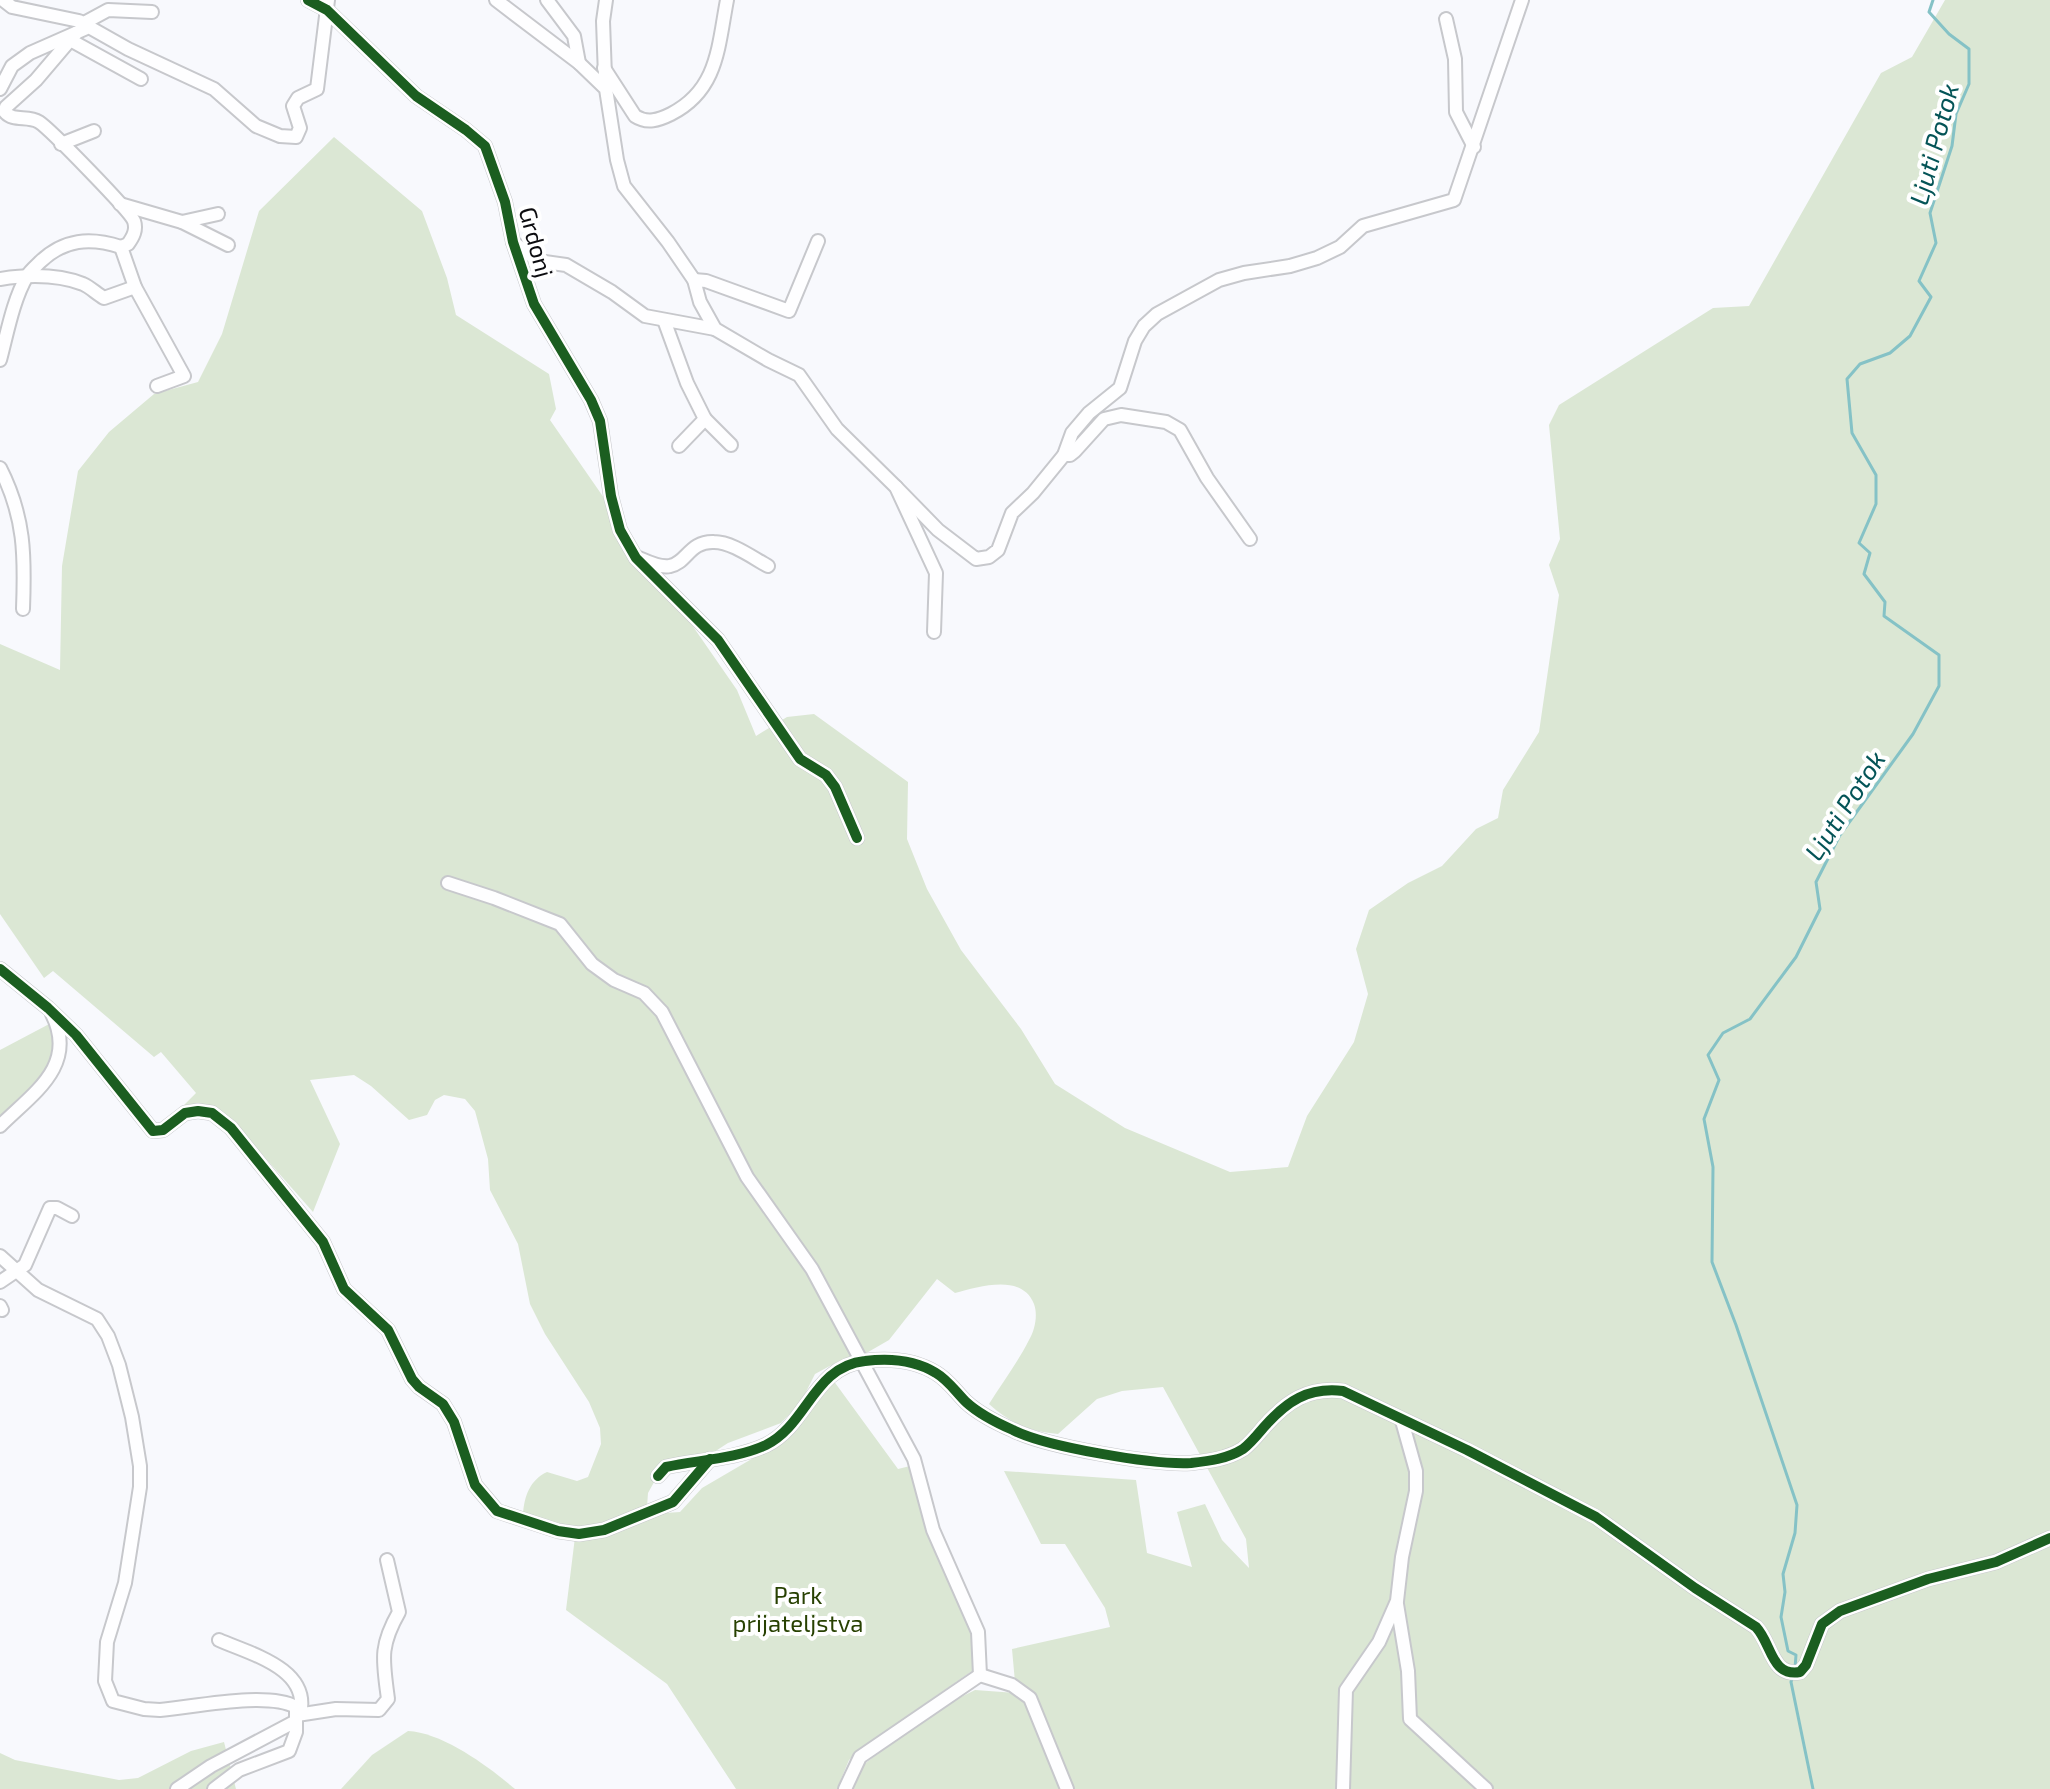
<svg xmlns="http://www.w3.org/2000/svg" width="2050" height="1789" viewBox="0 0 2050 1789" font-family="'Exo 2',sans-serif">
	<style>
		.green { fill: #dbe7d4 }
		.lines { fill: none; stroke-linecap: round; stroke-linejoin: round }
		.stream { stroke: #85c2c6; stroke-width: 3 }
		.minor-casing { stroke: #c7c8cc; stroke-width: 16 }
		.minor { stroke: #fefeff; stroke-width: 12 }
		.cycleway-casing { stroke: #fff; stroke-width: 15 }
		.cycleway { stroke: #1b5e20; stroke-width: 10 }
		.labels { text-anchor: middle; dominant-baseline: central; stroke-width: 8; stroke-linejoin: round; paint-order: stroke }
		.street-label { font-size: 24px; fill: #0c0c0f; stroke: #fff }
		.park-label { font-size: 24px; fill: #284102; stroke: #fff }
		.water-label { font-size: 26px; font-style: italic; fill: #045457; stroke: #fff }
	</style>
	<rect width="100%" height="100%" fill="#f8f9fd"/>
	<!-- green -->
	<g class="green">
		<path d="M1945,0H2050V1789H853L863,1765L937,1709L975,1690L1016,1693L1012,1649L1110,1627L1105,1608L1065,1544H1041L1004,1471L1136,1480L1147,1553L1192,1567L1177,1512L1205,1504L1222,1540L1249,1568L1246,1539L1163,1387L1122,1391L1097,1399L1058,1434C1029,1431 1010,1423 989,1404C1002,1383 1018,1362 1029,1340C1035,1330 1038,1315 1034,1304C1022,1273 979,1287 955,1293L937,1279L889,1340L863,1355L839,1361L815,1374L801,1402L781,1423L728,1443L711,1454L677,1459L663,1466L648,1493L647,1507C633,1512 620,1519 605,1524C578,1534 549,1523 523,1515C524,1496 530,1480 547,1472L577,1481L588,1477L601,1444L600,1428L589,1402L545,1334L530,1304L518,1244L490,1190L488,1159L475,1111L465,1099L444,1095L435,1100L427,1115L409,1120L371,1086L354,1075L310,1080L340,1144L313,1212L230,1118L207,1105H184L196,1093L161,1052L154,1057L53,971L44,978L0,914V644L60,670L62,566L78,471L109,432L154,394L198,382L222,334L259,211L334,137L422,211L447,278L456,315L549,374L556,409L550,420L737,690L756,736L787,717L814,714L908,782L907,839L927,889L961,950L1021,1029L1055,1084L1125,1128L1230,1172L1288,1167L1307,1116L1354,1042L1368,994L1356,949L1369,910L1408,883L1442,866L1476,829L1498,818L1503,790L1539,732L1559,595L1549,565L1560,539L1549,425L1559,405L1713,308L1749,306L1881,73L1912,57Z"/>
		<polygon points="53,1022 57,1046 49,1072 0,1121 0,1050"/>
		<polygon points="833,1380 898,1469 910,1466 973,1632 972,1671 860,1749 849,1760 837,1789 736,1789 667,1684 566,1610 575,1537 651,1514 680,1512 702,1488 777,1444 799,1425"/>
		<path d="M408,1731C444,1733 489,1767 515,1789H341L372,1755Z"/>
		<polygon points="224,1742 236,1789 0,1789 0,1753 15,1760 119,1780 138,1778 191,1751"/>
	</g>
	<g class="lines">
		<!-- stream -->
		<g class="stream">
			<polyline points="1795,1668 1796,1655 1788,1651 1781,1617 1785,1592 1783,1574 1795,1533 1797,1505 1736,1325 1712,1262 1713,1167 1704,1119 1719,1080 1708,1055 1723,1033 1750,1019 1796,957 1820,909 1816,882 1840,835 1913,734 1939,686 1939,655 1884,616 1885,602 1864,574 1870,553 1859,543 1876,504 1876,475 1852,433 1847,379 1860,364 1890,353 1910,336 1931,297 1919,281 1936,243 1930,213 1952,146 1956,114 1969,84 1969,49 1949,34 1929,12 1933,0"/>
			<polyline points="1793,1675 1791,1682 1813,1789"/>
		</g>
		<defs>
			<g id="minor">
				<polyline points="3,0 12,7 79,21 89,27"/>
				<polyline points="308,0 327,10 416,96 466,130 485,146 505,202 513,242 534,304 591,400 600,421 611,496 620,530 636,558 718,640 800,759 826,775 835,787 857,838"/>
				<polyline points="496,0 579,63 606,89 617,160 624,186 668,242 694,280 700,302 715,329 768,360 799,375 837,429 896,487 936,573 934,632"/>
				<polyline points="547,0 574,36 579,63"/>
				<polyline points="1446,19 1455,59 1456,112 1474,147"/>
				<polyline points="84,23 108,10 152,12"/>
				<path d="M76,33L36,80L6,107L5,112C13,122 28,115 39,122C50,129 130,211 134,221C137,230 133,237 128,244L121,247"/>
				<polyline points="72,41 141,79"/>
				<path d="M604,68L635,116C647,124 659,120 671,114C718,90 718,47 727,0"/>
				<polyline points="605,76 603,21 606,0"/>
				<polyline points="0,89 12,66 30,53 89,27 128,49 214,89 256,126 280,136 296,137 300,128 293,106 298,98 317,89 328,0"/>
				<polyline points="61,144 94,131"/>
				<polyline points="120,204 182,222 228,245"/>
				<polyline points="182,222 218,214"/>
				<polyline points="513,242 538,261 566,265 612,292 645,316 715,329"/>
				<polyline points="121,247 135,287 184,376 157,386"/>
				<path d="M0,279C26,275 57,274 83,284C90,287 97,294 104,298L135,287"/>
				<polyline points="694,280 706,281 789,311 818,241"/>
				<polyline points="664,320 687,383 705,419 679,446"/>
				<path d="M0,360C7,334 13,300 27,276C30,271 36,266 40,262C64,239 90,237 121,247"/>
				<polyline points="705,419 731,445"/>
				<polyline points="1064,455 1070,455 1075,451 1104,419 1121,415 1166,422 1180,430 1207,478 1250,539"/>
				<path d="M0,468C25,517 25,556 23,609"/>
				<polyline points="896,487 938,530 976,559 989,557 998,550 1012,513 1033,493 1064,455 1072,433 1089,413 1120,388 1135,341 1144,326 1157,314 1219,280 1244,273 1290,266 1317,258 1340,247 1363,226 1454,200 1522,0"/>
				<path d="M639,558C648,562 660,568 670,566C687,563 689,541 714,542C732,542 753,558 768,566"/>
				<polyline points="448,883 494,898 560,924 592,964 614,980 644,993 662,1012 747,1177 812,1269 914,1459 933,1530 978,1632 980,1675"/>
				<polyline points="0,969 48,1008 76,1035 153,1131 163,1130 185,1113 198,1111 212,1113 231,1128 323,1242 344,1289 388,1330 412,1379 419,1387 443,1404 454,1422 475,1485 497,1511 558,1531 579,1534 604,1530 673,1502 710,1459"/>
				<path d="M0,1126C33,1093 78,1066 52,1014"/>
				<path d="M0,1256L38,1290L97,1319L108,1336L119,1365L132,1417L140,1466V1487L125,1583L107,1642L105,1681L113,1701L144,1709L160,1710C194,1707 267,1691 296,1707V1732L289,1751L239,1770L214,1789"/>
				<polyline points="0,1282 25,1265 50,1208 57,1208 72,1216"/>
				<polyline points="0,1306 2,1310"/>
				<path d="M658,1476L666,1467C698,1460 736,1459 766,1445C807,1425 814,1366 865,1361C889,1358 915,1360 936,1373C948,1380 956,1392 966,1402C979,1414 997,1423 1013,1430C1047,1447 1153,1465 1191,1463C1209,1461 1227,1459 1243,1449C1251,1443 1258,1434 1264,1427C1287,1401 1308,1387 1343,1391L1467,1450L1596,1517L1695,1588L1756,1627C1772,1644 1771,1677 1800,1672L1806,1665L1822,1624L1840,1611L1928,1579L1996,1562L2050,1538"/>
				<polyline points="1397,1604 1408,1671 1410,1719 1486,1789"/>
				<path d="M219,1640C251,1654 311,1669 300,1714"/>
				<polyline points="980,1675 1012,1685 1030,1698 1067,1789"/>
				<path d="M297,1715L336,1709L379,1710L388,1699C383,1660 379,1647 399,1612L387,1560"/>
				<polyline points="177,1789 211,1766 296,1721"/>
				<polyline points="845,1789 860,1757 980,1675"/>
				<polyline points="1343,1789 1346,1690 1379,1642 1397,1601 1402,1557 1416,1491 1416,1471 1402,1421"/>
			</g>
		</defs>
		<!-- minor casing -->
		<use href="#minor" class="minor-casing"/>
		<!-- minor -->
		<use href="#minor" class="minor"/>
		<defs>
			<g id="cycleway">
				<polyline points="308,0 327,10 416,96 466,130 485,146 505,202 513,242 534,304 591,400 600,421 611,496 620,530 636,558 718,640 800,759 826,775 835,787 857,838"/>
				<polyline points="0,969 48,1008 76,1035 153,1131 163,1130 185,1113 198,1111 212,1113 231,1128 323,1242 344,1289 388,1330 412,1379 419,1387 443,1404 454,1422 475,1485 497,1511 558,1531 579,1534 604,1530 673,1502 710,1459"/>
				<path d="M658,1476L666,1467C698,1460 736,1459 766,1445C807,1425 814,1366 865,1361C889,1358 915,1360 936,1373C948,1380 956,1392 966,1402C979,1414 997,1423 1013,1430C1047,1447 1153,1465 1191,1463C1209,1461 1227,1459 1243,1449C1251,1443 1258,1434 1264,1427C1287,1401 1308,1387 1343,1391L1467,1450L1596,1517L1695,1588L1756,1627C1772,1644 1771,1677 1800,1672L1806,1665L1822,1624L1840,1611L1928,1579L1996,1562L2050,1538"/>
			</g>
		</defs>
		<!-- cycleway casing -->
		<use href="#cycleway" class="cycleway-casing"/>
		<!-- cycleway -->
		<use href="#cycleway" class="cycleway"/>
	</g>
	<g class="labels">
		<!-- street labels -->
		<g class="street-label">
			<text transform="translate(537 242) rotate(75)">Grdonj</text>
		</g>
		<!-- park labels -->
		<g class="park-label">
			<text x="798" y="1594">Park<tspan x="798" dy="28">prijateljstva</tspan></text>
		</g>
		<!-- water labels -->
		<g class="water-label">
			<text transform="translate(1933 144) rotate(-75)">Ljuti Potok</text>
			<text transform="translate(1844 805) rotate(-57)">Ljuti Potok</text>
		</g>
	</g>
</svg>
